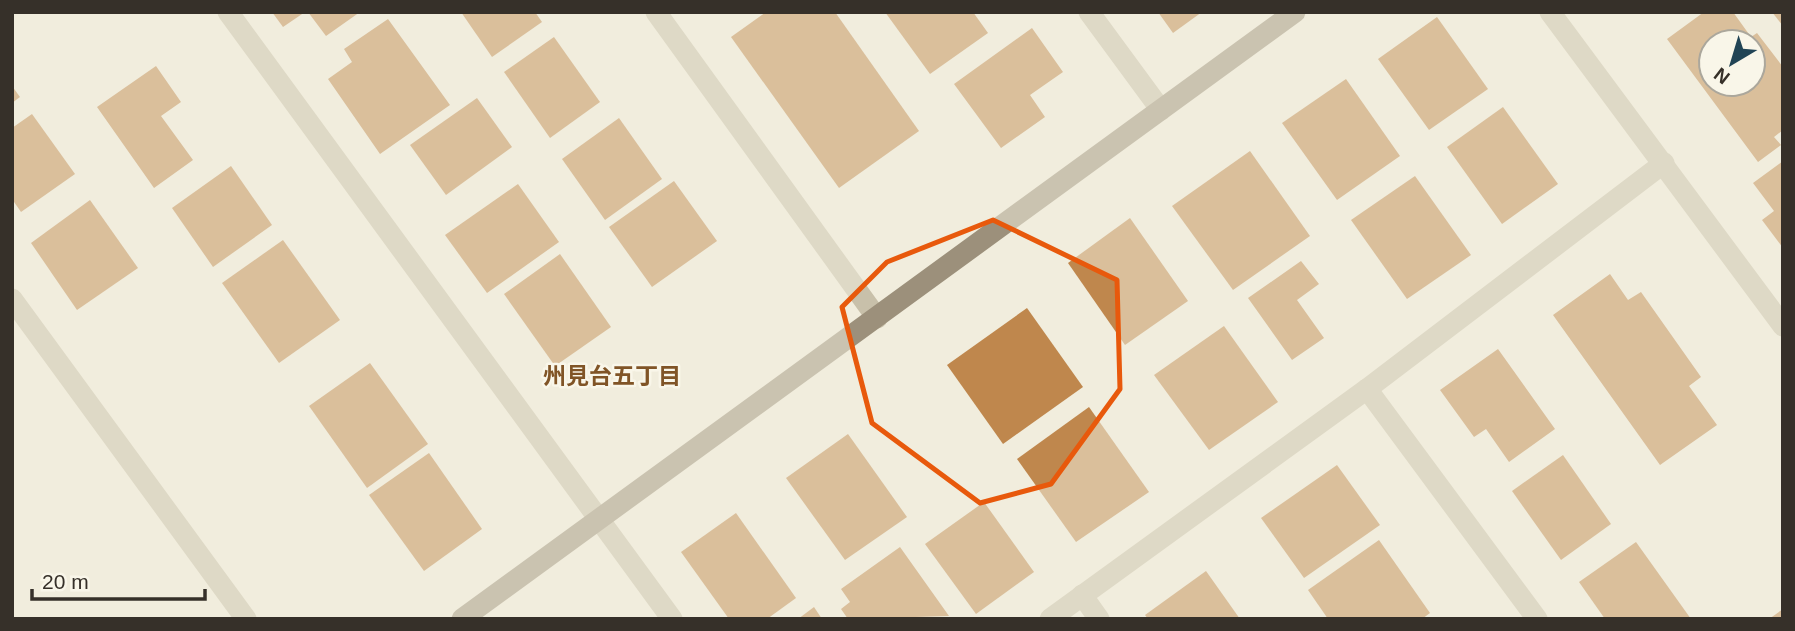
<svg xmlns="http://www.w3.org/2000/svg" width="1795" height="631" viewBox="0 0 1795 631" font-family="Arial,'Noto Sans JP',sans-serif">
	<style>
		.building { fill: #bf874d; fill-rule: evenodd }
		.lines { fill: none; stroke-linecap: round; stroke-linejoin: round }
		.street { stroke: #c8c0aa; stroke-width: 21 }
		.secondary { stroke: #9c907b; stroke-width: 21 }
		.marked { fill: none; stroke: #e8590c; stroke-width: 5; stroke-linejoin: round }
		.labels { text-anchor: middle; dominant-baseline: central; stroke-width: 5; stroke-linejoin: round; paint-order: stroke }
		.neighbourhood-label { font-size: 23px; font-weight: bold; fill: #805426; stroke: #f9f6e9 }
	</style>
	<rect width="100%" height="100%" fill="#f1eddd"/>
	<!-- building -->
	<g class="building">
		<polygon points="272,12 305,12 283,27"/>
		<polygon points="308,12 360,12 326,36"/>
		<polygon points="461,12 535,12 542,22 492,57"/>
		<polygon points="766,12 835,12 919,131 839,188 731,37"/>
		<polygon points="885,12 973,12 988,33 930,74"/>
		<polygon points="1158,12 1202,12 1173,33"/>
		<path d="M1704,12H1733L1751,37L1757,33L1783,67V130L1774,137L1781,145L1758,162L1667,39ZM1711,42H1753V84H1711Z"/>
		<polygon points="1772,12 1783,12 1783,26"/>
		<polygon points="1437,17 1488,89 1429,130 1378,59"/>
		<polygon points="388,19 450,105 380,154 328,79 352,62 344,49"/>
		<polygon points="1032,28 1063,72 1030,95 1045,117 1001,148 954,84"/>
		<polygon points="554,37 600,102 550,138 504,72"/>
		<polygon points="156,66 181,102 161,116 193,160 154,188 97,107"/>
		<polygon points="1346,79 1400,156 1337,200 1282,123"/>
		<polygon points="12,86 20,97 12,103"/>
		<polygon points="477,98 512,147 446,195 410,145"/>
		<polygon points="1503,107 1558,184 1502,224 1447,147"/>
		<polygon points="32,114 75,174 21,212 12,199 12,128"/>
		<polygon points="619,118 662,179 605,220 562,159"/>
		<polygon points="1250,151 1310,236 1233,290 1172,206"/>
		<polygon points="1783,161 1783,248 1762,220 1774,211 1753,183"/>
		<polygon points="231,166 272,225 213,267 172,208"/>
		<polygon points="1415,176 1471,255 1407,299 1351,220"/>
		<polygon points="674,181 717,241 652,287 609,227"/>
		<polygon points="518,184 559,242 487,293 445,235"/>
		<polygon points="90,200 138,268 77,310 31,243"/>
		<polygon points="1130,218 1188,301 1125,345 1068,263"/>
		<polygon points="283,240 340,320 279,363 222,283"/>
		<polygon points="560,254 611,327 555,366 504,294"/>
		<polygon points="1301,261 1319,284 1297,300 1324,338 1292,360 1248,298"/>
		<polygon points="1610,274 1628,300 1641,292 1701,377 1689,386 1717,425 1660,465 1553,315"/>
		<polygon points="1027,308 1083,387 1003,444 947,365"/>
		<polygon points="1224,326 1278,402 1209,450 1154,375"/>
		<polygon points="1498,349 1555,429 1509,462 1486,429 1474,437 1440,390"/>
		<polygon points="370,363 428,444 367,488 309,406"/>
		<polygon points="1089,407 1149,492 1076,542 1017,459"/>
		<polygon points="848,434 907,517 845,560 786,478"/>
		<polygon points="429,453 482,529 424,571 369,495"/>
		<polygon points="1563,455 1611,524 1561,560 1512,491"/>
		<polygon points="1337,465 1380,525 1304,578 1261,518"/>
		<polygon points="984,502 1034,572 976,614 925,544"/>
		<polygon points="736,513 796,598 767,619 729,619 681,552"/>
		<polygon points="1379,540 1430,613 1422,619 1328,619 1308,590"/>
		<polygon points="1636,542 1691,619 1605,619 1579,582"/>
		<polygon points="900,547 949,616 848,619 841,609 850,602 841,589"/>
		<polygon points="1206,571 1240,619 1148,619 1145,615"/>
		<polygon points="814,607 822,619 798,619"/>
		<polygon points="1783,609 1783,619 1769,619"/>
	</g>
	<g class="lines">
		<!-- street -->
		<g class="street">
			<polyline points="228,12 672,619"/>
			<polyline points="656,12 877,318"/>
			<polyline points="1089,12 1161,110"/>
			<polyline points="1550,12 1783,326"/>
			<polyline points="12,299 246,619"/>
			<polyline points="1367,389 1537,619"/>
			<polyline points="1082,595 1099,619"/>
			<polyline points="1050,619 1367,389 1664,163"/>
		</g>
		<!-- secondary -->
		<polyline class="secondary" points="462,619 1295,12"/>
	</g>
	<!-- marked area -->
	<path d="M0 0H1795V631H0ZM993,220L1117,280L1120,389L1051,484L980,503L872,423L842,307L887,262Z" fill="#f1eddd" fill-opacity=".55" fill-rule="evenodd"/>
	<path class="marked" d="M993,220L1117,280L1120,389L1051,484L980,503L872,423L842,307L887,262Z"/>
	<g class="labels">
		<!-- neighbourhood labels -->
		<g class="neighbourhood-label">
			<text x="612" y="376">州見台五丁目</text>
		</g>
	</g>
	<!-- border -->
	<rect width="1795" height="631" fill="none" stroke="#363029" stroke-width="28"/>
	<!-- north arrow -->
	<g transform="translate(1732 63) rotate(218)"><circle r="33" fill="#f9f6e9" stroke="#aba79c" stroke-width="2"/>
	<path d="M0-5L12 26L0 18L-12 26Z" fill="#214455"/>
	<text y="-10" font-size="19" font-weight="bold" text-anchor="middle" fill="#363029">N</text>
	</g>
	<!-- scale -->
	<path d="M32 589v10h173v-10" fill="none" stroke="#363029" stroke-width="3.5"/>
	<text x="42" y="589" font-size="21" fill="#363029" stroke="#f9f6e9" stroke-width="5" paint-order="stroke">20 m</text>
</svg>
